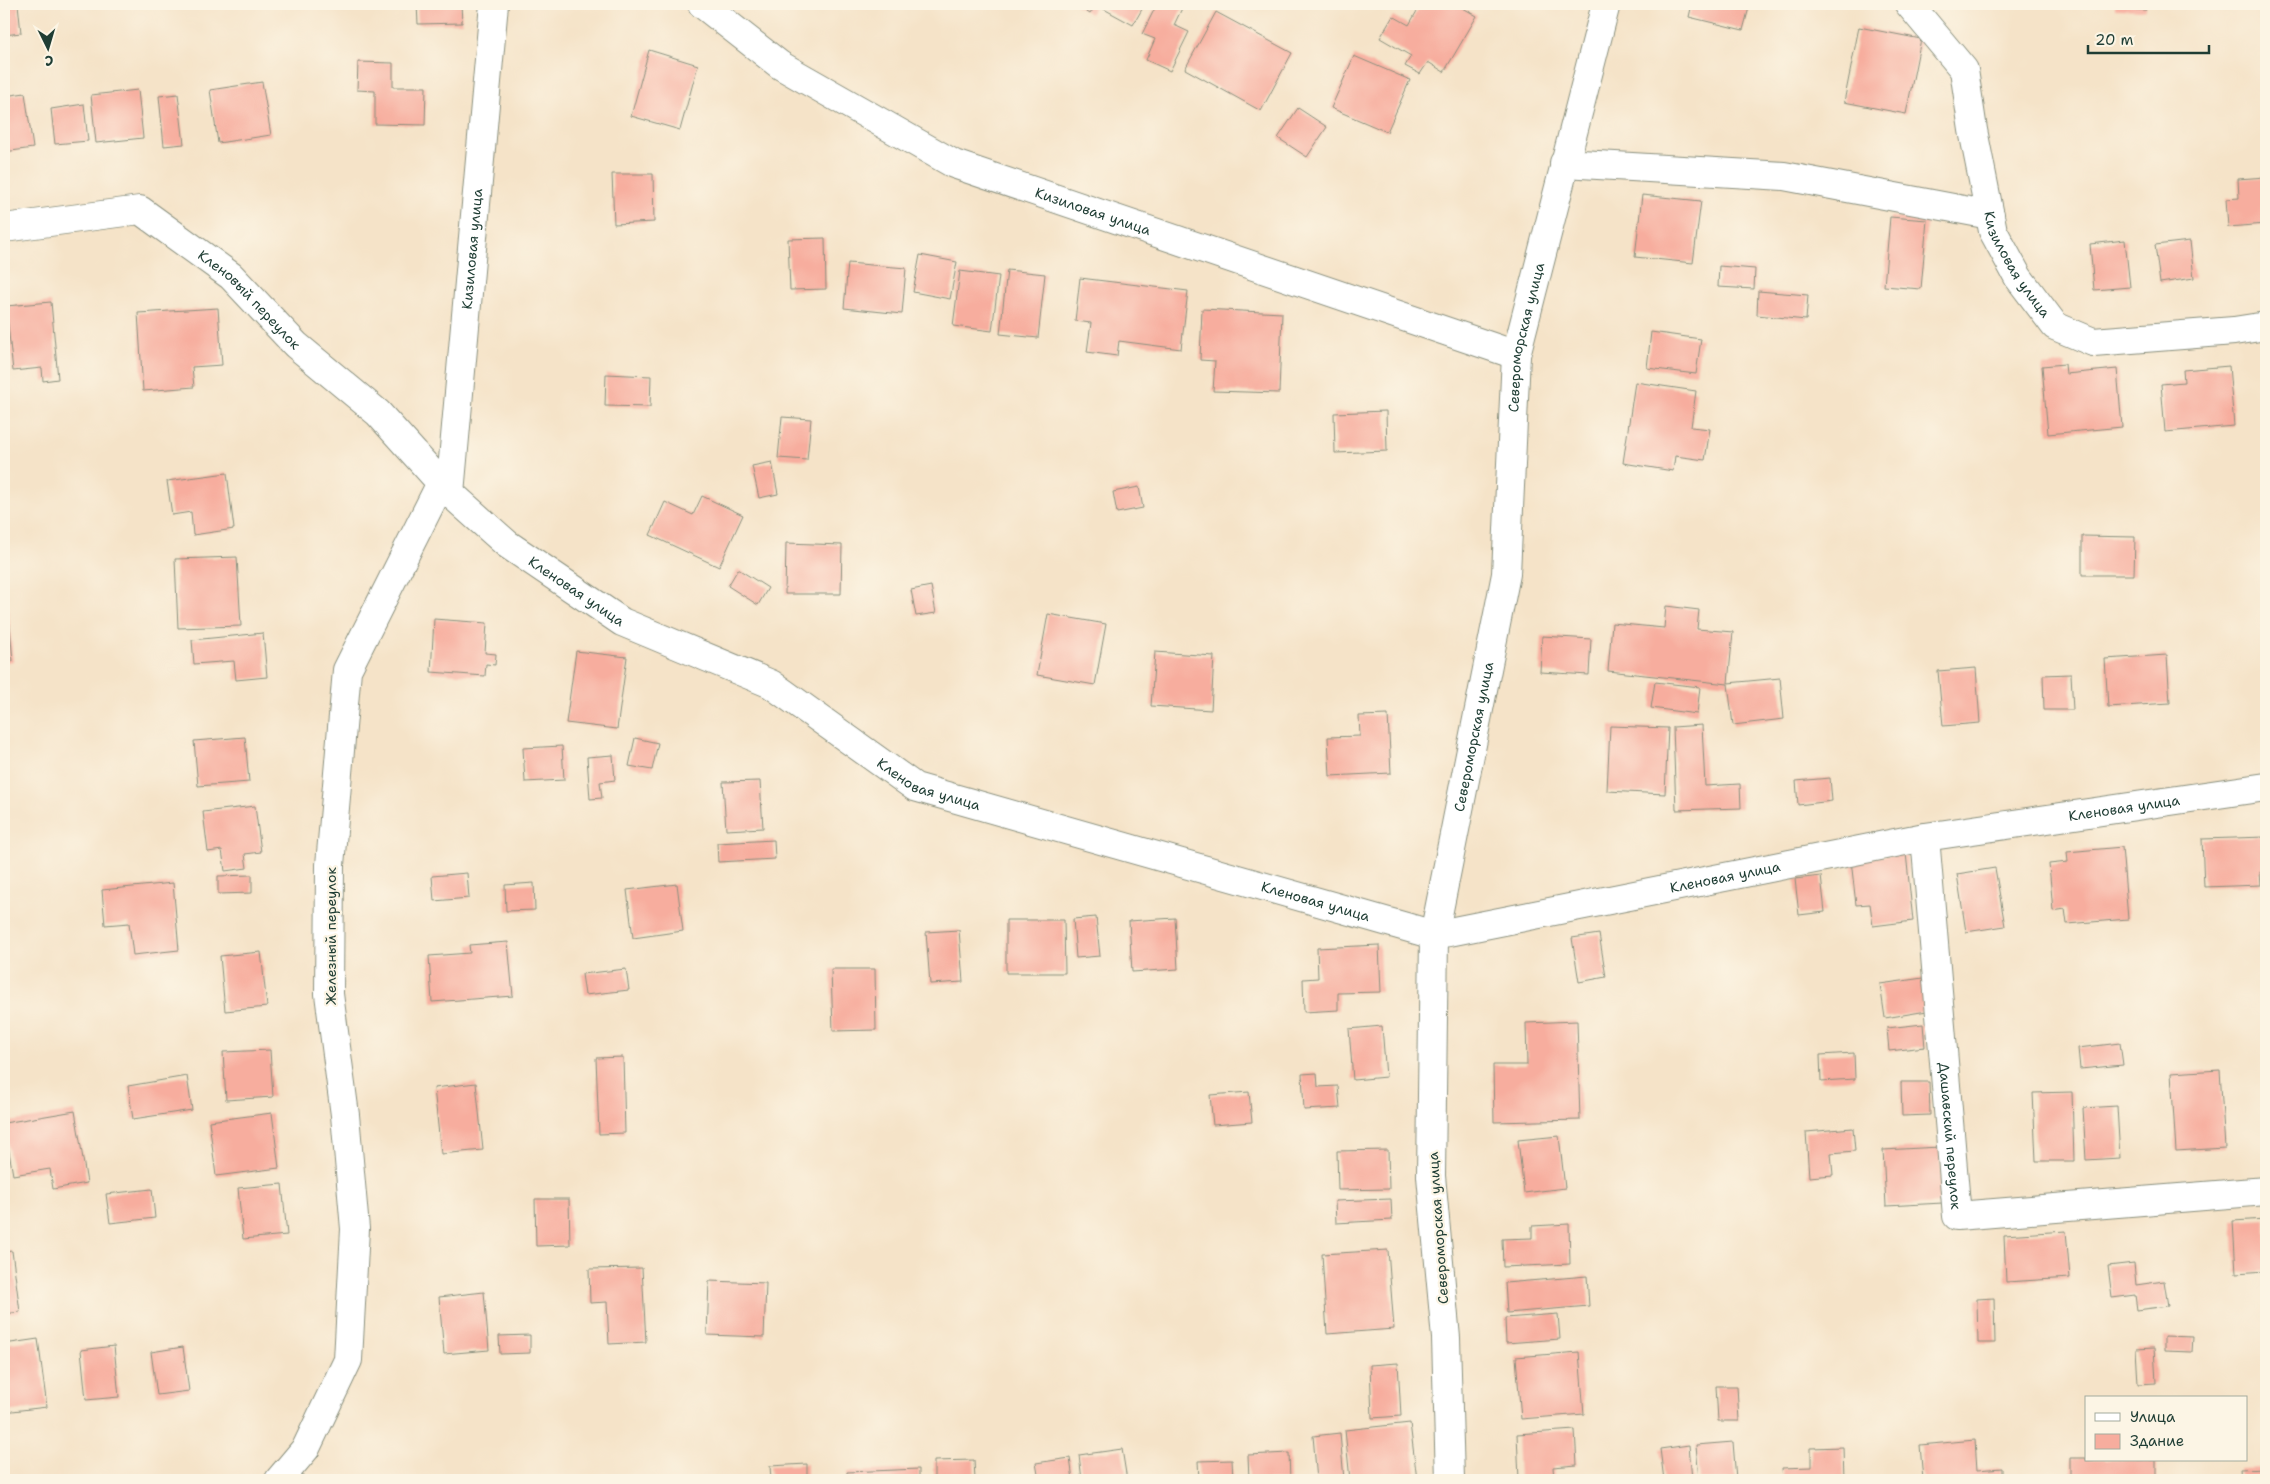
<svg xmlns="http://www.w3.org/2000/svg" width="2270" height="1484" viewBox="0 0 2270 1484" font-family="'Shantell Sans',sans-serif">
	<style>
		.building { fill: #f7ad9e }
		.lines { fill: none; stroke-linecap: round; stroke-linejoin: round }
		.minor-casing { stroke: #8a907e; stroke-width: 30 }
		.minor { stroke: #fff; stroke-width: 28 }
		.labels { text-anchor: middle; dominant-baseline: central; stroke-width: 4.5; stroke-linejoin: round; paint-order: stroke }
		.street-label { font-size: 14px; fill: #1f3d34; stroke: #fcf5e5 }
	</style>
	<rect width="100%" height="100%" fill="#fcf5e5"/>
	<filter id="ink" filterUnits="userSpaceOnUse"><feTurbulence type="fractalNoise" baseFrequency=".02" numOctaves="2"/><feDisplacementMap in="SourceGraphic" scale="10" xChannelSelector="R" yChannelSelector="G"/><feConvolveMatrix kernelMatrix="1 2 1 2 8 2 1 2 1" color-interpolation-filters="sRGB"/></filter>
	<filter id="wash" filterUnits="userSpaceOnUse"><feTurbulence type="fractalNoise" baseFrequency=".0096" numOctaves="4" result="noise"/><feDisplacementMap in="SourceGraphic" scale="20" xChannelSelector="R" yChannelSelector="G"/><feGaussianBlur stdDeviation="1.12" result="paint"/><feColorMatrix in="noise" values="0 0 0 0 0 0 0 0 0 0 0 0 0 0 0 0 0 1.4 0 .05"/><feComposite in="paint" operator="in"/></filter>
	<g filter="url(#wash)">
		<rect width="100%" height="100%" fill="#f5e3c8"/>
		<g id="blocks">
			<!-- building -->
			<g class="building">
				<polygon points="4,4 18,4 21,33 4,35"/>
				<polygon points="343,4 399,4 399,5 343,8"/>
				<polygon points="417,4 461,4 462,23 418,24"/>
				<polygon points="1075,4 1097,4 1090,14"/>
				<polygon points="1104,4 1145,4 1133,25 1102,8"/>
				<polygon points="1157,4 1184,4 1174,25 1189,32 1170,71 1146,60 1155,39 1142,34"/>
				<polygon points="1421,4 1456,4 1477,16 1444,72 1428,62 1420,74 1405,66 1411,56 1380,38 1393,16 1409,25"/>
				<polygon points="1692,4 1750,4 1743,30 1689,17"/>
				<polygon points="2115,4 2146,4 2146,10 2115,9"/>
				<polygon points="1216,12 1292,53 1261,111 1185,69"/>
				<polygon points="1859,27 1921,39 1906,114 1844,102"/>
				<polygon points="649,50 698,65 680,130 631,116"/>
				<polygon points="1354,56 1410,80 1387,132 1331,108"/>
				<polygon points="358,62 393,63 393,87 426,87 425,125 375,124 375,91 357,90"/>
				<polygon points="262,82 271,135 218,143 210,90"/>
				<polygon points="138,90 143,138 96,143 91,95"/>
				<polygon points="25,93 33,148 4,152 4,96"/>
				<polygon points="178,94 184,144 164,146 159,96"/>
				<polygon points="84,104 88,141 55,144 51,109"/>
				<polygon points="1298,108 1327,127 1307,157 1278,138"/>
				<polygon points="612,174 653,174 654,222 614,224"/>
				<polygon points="2266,177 2266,224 2228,227 2226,199 2239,198 2238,179"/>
				<polygon points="1642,195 1701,201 1693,263 1635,257"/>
				<polygon points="1890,217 1927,220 1921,289 1884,286"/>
				<polygon points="825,238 826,289 790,290 788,239"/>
				<polygon points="2125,240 2130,287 2094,290 2090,244"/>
				<polygon points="2190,241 2194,278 2160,283 2155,245"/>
				<polygon points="920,255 957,262 950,299 913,292"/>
				<polygon points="848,263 906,268 902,314 844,308"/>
				<polygon points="1719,266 1755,269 1754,289 1718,287"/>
				<polygon points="1007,270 1045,274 1038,338 1000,334"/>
				<polygon points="960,271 999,276 992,331 953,326"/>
				<polygon points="1080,278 1188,291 1181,349 1119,341 1117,356 1087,352 1091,323 1075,321"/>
				<polygon points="1758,291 1808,295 1806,320 1757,315"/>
				<polygon points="51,302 58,379 43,381 42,368 13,371 6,306"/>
				<polygon points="218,308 222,365 192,367 194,387 143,391 138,313"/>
				<polygon points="1202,309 1282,313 1279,393 1213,391 1215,361 1200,360"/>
				<polygon points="1651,332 1701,339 1696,374 1647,368"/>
				<polygon points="2065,364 2066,374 2117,369 2122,427 2048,434 2042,366"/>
				<polygon points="2229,366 2234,426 2165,432 2161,384 2184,382 2183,370"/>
				<polygon points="606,374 651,376 650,407 605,406"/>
				<polygon points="1635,382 1696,391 1691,427 1710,429 1705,460 1675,456 1673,471 1623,463"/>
				<polygon points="1386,411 1387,451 1335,453 1334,413"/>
				<polygon points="782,417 811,419 807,460 778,458"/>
				<polygon points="772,462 778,494 759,498 752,466"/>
				<polygon points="227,473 234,529 193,535 191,512 172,515 167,481"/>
				<polygon points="1139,487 1143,508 1117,513 1113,492"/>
				<polygon points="702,496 743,515 719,567 650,535 665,502 693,515"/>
				<polygon points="2082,536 2135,537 2134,575 2082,575"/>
				<polygon points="786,543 842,545 841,594 785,594"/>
				<polygon points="237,557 241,626 178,628 175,559"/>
				<polygon points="738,569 768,588 758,605 728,586"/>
				<polygon points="931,586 936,613 916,616 911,590"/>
				<polygon points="4,606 8,606 13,661 4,662"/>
				<polygon points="1666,606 1699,610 1697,629 1733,632 1728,683 1780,678 1784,719 1733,725 1728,684 1608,671 1612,623 1664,628"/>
				<polygon points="1048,614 1106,624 1095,685 1037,675"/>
				<polygon points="434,619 487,623 485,653 496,654 495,665 486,664 485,676 431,672"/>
				<polygon points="263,633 267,677 236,680 234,661 194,664 192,640"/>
				<polygon points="1542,636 1591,639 1589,675 1540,672"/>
				<polygon points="576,651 627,657 617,729 566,723"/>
				<polygon points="1155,652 1214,656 1211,710 1151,706"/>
				<polygon points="2167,655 2170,703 2108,707 2105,659"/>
				<polygon points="1976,668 1980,723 1943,726 1938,671"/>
				<polygon points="2071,674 2073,710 2044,710 2043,675"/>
				<polygon points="1655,682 1700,687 1697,714 1651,708"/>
				<polygon points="1388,715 1391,773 1330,776 1328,737 1360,736 1359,716"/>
				<polygon points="1702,725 1705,786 1740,784 1741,808 1676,810 1673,727"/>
				<polygon points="1610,726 1668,728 1665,794 1607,791"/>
				<polygon points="245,737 249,782 198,786 194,741"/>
				<polygon points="635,738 658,743 652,770 629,766"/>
				<polygon points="562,746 564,780 525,782 523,748"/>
				<polygon points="613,755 615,780 600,782 602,798 590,799 587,757"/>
				<polygon points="1830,778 1832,801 1798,805 1796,781"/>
				<polygon points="760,781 763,828 726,830 723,782"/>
				<polygon points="255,806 261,852 245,854 247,868 225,871 222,850 208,852 203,812"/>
				<polygon points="2266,837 2266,872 2260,872 2261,885 2204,887 2202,839"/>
				<polygon points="774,840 775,859 718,862 717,843"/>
				<polygon points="2122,847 2128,919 2067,924 2065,909 2053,911 2049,864 2068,862 2067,852"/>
				<polygon points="1906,853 1913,921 1873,926 1870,904 1856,905 1851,860"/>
				<polygon points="1995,868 2005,926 1966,932 1957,874"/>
				<polygon points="467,873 469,898 434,901 432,876"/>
				<polygon points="252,875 252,893 218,894 218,876"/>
				<polygon points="1821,876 1825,912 1799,915 1795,879"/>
				<polygon points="173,883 179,950 133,955 129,923 105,925 102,890"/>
				<polygon points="534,883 535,910 506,911 505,885"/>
				<polygon points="677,884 683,931 633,938 627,890"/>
				<polygon points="1096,917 1100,956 1076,958 1073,919"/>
				<polygon points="1175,918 1178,969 1132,972 1129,921"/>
				<polygon points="1006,920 1064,920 1065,973 1006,973"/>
				<polygon points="959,930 963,982 930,984 926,932"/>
				<polygon points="1599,934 1606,977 1579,982 1572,938"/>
				<polygon points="508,942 513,996 432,1002 429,956 470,953 469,945"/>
				<polygon points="1379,945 1381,992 1338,993 1338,1010 1304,1012 1303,979 1318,978 1317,948"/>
				<polygon points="261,952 267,1007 225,1011 220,956"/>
				<polygon points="626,969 629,990 585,995 582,974"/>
				<polygon points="831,969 875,969 876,1030 833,1031"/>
				<polygon points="1923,978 1927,1011 1885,1018 1880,984"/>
				<polygon points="1577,1021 1580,1120 1494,1122 1493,1065 1527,1065 1526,1023"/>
				<polygon points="1923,1024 1925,1047 1889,1051 1887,1028"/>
				<polygon points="1382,1026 1386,1077 1353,1080 1349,1029"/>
				<polygon points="2120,1043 2123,1065 2080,1069 2078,1048"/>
				<polygon points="270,1050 273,1097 226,1100 223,1052"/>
				<polygon points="1854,1053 1855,1079 1821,1081 1820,1055"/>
				<polygon points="623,1057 625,1133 599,1134 596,1058"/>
				<polygon points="2220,1070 2225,1148 2176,1151 2171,1073"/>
				<polygon points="1317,1073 1318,1087 1338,1086 1340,1108 1304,1110 1302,1074"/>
				<polygon points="187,1076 192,1110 133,1119 128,1086"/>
				<polygon points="1901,1082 1929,1082 1930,1115 1902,1116"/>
				<polygon points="476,1083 483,1150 441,1154 434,1088"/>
				<polygon points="1249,1092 1252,1122 1213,1125 1210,1095"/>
				<polygon points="2072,1092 2074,1161 2036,1161 2033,1093"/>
				<polygon points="2117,1106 2120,1158 2086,1160 2083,1108"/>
				<polygon points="75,1111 87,1183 53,1189 50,1169 13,1175 4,1123"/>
				<polygon points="272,1113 279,1168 216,1176 209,1121"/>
				<polygon points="1853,1128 1855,1151 1831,1153 1833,1175 1809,1177 1806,1132"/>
				<polygon points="1559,1136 1565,1188 1524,1193 1518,1140"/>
				<polygon points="1940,1147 1943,1203 1886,1206 1883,1150"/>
				<polygon points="1388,1150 1389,1189 1338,1190 1337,1151"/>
				<polygon points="282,1184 287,1235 243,1239 238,1188"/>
				<polygon points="152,1189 155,1218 110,1223 106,1194"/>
				<polygon points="535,1199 569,1199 570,1245 536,1246"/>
				<polygon points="1391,1199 1392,1220 1336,1223 1335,1201"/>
				<polygon points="2266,1219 2266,1271 2236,1273 2233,1221"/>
				<polygon points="1569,1224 1570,1264 1503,1267 1502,1239 1532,1238 1532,1226"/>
				<polygon points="2066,1231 2070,1278 2006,1282 2004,1235"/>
				<polygon points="1388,1250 1394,1329 1327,1334 1322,1254"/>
				<polygon points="12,1251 20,1312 4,1314 4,1252"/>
				<polygon points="2134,1263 2136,1285 2164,1281 2168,1306 2137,1310 2135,1295 2112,1298 2108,1266"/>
				<polygon points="642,1268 646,1342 609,1344 607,1302 590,1303 589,1269"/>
				<polygon points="1587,1276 1589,1306 1507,1313 1505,1283"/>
				<polygon points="709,1281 766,1283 764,1337 707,1335"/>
				<polygon points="484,1292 489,1350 444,1354 439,1297"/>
				<polygon points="1994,1298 1995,1343 1978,1343 1977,1299"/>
				<polygon points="1558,1314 1560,1339 1506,1343 1505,1318"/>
				<polygon points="530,1335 530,1353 500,1354 499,1336"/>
				<polygon points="2164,1336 2193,1337 2192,1352 2164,1351"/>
				<polygon points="38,1339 47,1407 4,1412 4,1344"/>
				<polygon points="114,1346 119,1397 86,1400 81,1350"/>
				<polygon points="183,1347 189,1391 157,1395 151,1352"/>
				<polygon points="2154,1348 2156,1383 2138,1384 2136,1349"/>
				<polygon points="1579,1352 1584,1414 1521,1419 1516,1357"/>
				<polygon points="1398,1363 1401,1416 1372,1418 1370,1365"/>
				<polygon points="1716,1386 1737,1386 1739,1421 1718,1421"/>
				<polygon points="1410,1423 1417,1480 1350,1480 1345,1430"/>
				<polygon points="1575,1430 1577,1465 1553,1467 1554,1480 1519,1480 1517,1434"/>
				<polygon points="1340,1433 1344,1480 1317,1480 1313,1436"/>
				<polygon points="1975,1440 1977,1470 2002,1468 2002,1480 1923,1480 1920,1445"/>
				<polygon points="1733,1442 1736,1480 1699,1480 1696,1445"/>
				<polygon points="1689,1445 1692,1480 1664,1480 1660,1449"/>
				<polygon points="1843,1447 1844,1480 1783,1480 1782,1468 1811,1467 1811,1448"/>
				<polygon points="1122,1449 1127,1480 1082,1480 1079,1455"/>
				<polygon points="1289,1453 1290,1480 1249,1480 1248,1455"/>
				<polygon points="1070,1458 1073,1480 1039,1480 1036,1463"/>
				<polygon points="2070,1458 2086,1458 2086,1460 2156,1460 2156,1480 2070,1480"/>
				<polygon points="974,1460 975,1480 934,1480 934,1461"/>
				<polygon points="1232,1460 1233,1480 1199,1480 1198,1461"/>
				<polygon points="807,1464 807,1480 771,1480 770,1466"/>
				<polygon points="2266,1468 2266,1480 2241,1480 2240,1469"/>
				<polygon points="919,1469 919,1480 847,1480 847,1472"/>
			</g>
		</g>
	</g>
	<g filter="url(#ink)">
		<use href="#blocks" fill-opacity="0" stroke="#8a907e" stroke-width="1"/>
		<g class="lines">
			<defs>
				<g id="minor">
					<path id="s1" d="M702,4L780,65L954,164L1516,355"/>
					<path id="s2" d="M1909,4L1964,70L1973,130L1993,231L2018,277L2055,326L2093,342L2234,331L2266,326"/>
					<polyline points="1564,163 1784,176 1990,215"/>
					<path id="s3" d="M4,228L140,210L231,276L296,345L378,413L450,493L507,544L622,622L771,684L915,787L1434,935L1925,837L2266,787"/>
					<path id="s4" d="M450,493L494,4"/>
					<path id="s5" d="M1925,837L1957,1216L2266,1191"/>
					<polyline points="279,1480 306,1448 348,1360 355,1229 345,1115 329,994 330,865 347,670 441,483"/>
					<path id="s6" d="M1450,1480L1446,1338L1431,1176L1434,935L1506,574L1516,355L1606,4"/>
				</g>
			</defs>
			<!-- minor casing -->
			<use href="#minor" class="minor-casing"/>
			<!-- minor -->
			<use href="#minor" class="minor"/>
		</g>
	</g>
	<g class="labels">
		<!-- street labels -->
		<g class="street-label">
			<text stroke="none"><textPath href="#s1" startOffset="446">Кизиловая улица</textPath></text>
			<text stroke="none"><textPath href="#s4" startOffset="245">Кизиловая улица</textPath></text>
			<text stroke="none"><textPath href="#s2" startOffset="290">Кизиловая улица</textPath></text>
			<text stroke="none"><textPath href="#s3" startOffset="279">Кленовый переулок</textPath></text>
			<text stroke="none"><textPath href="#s6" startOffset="1152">Североморская улица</textPath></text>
			<text stroke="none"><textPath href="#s3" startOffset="719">Кленовая улица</textPath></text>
			<text stroke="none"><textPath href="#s6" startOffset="748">Североморская улица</textPath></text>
			<text stroke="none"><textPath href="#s3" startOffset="1124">Кленовая улица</textPath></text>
			<text stroke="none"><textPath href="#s3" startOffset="2354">Кленовая улица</textPath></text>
			<text stroke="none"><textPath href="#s3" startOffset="1949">Кленовая улица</textPath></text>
			<text stroke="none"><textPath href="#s3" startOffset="1529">Кленовая улица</textPath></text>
			<text transform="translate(331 936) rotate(-90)">Железный переулок</text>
			<text stroke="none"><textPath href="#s5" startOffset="300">Дашавский переулок</textPath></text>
			<text transform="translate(1438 1228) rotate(-94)">Североморская улица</text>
		</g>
	</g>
	<!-- margin -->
	<rect width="2270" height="1484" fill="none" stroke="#fcf5e5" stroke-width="20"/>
	<!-- legend -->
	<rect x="2085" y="1396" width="162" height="65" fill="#fcf5e5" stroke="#a4ab9e"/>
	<rect x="2095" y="1413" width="25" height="8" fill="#ffffff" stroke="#a4ab9e"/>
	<text x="2130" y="1422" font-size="15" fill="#1f3d34">Улица</text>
	<rect x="2095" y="1434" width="25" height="15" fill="#f7ad9e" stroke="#a4ab9e"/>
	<text x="2130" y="1446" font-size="15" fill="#1f3d34">Здание</text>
	<!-- north arrow -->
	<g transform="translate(48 48) rotate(175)" stroke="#fcf5e5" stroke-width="4" paint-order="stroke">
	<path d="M0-4L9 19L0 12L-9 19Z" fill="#1f3d34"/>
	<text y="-8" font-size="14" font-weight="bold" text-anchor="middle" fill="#1f3d34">С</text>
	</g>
	<!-- scale -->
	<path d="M2088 45v8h121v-8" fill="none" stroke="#1f3d34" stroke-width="2.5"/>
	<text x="2095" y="45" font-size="15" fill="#1f3d34" stroke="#fcf5e5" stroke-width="4" paint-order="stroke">20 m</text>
</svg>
